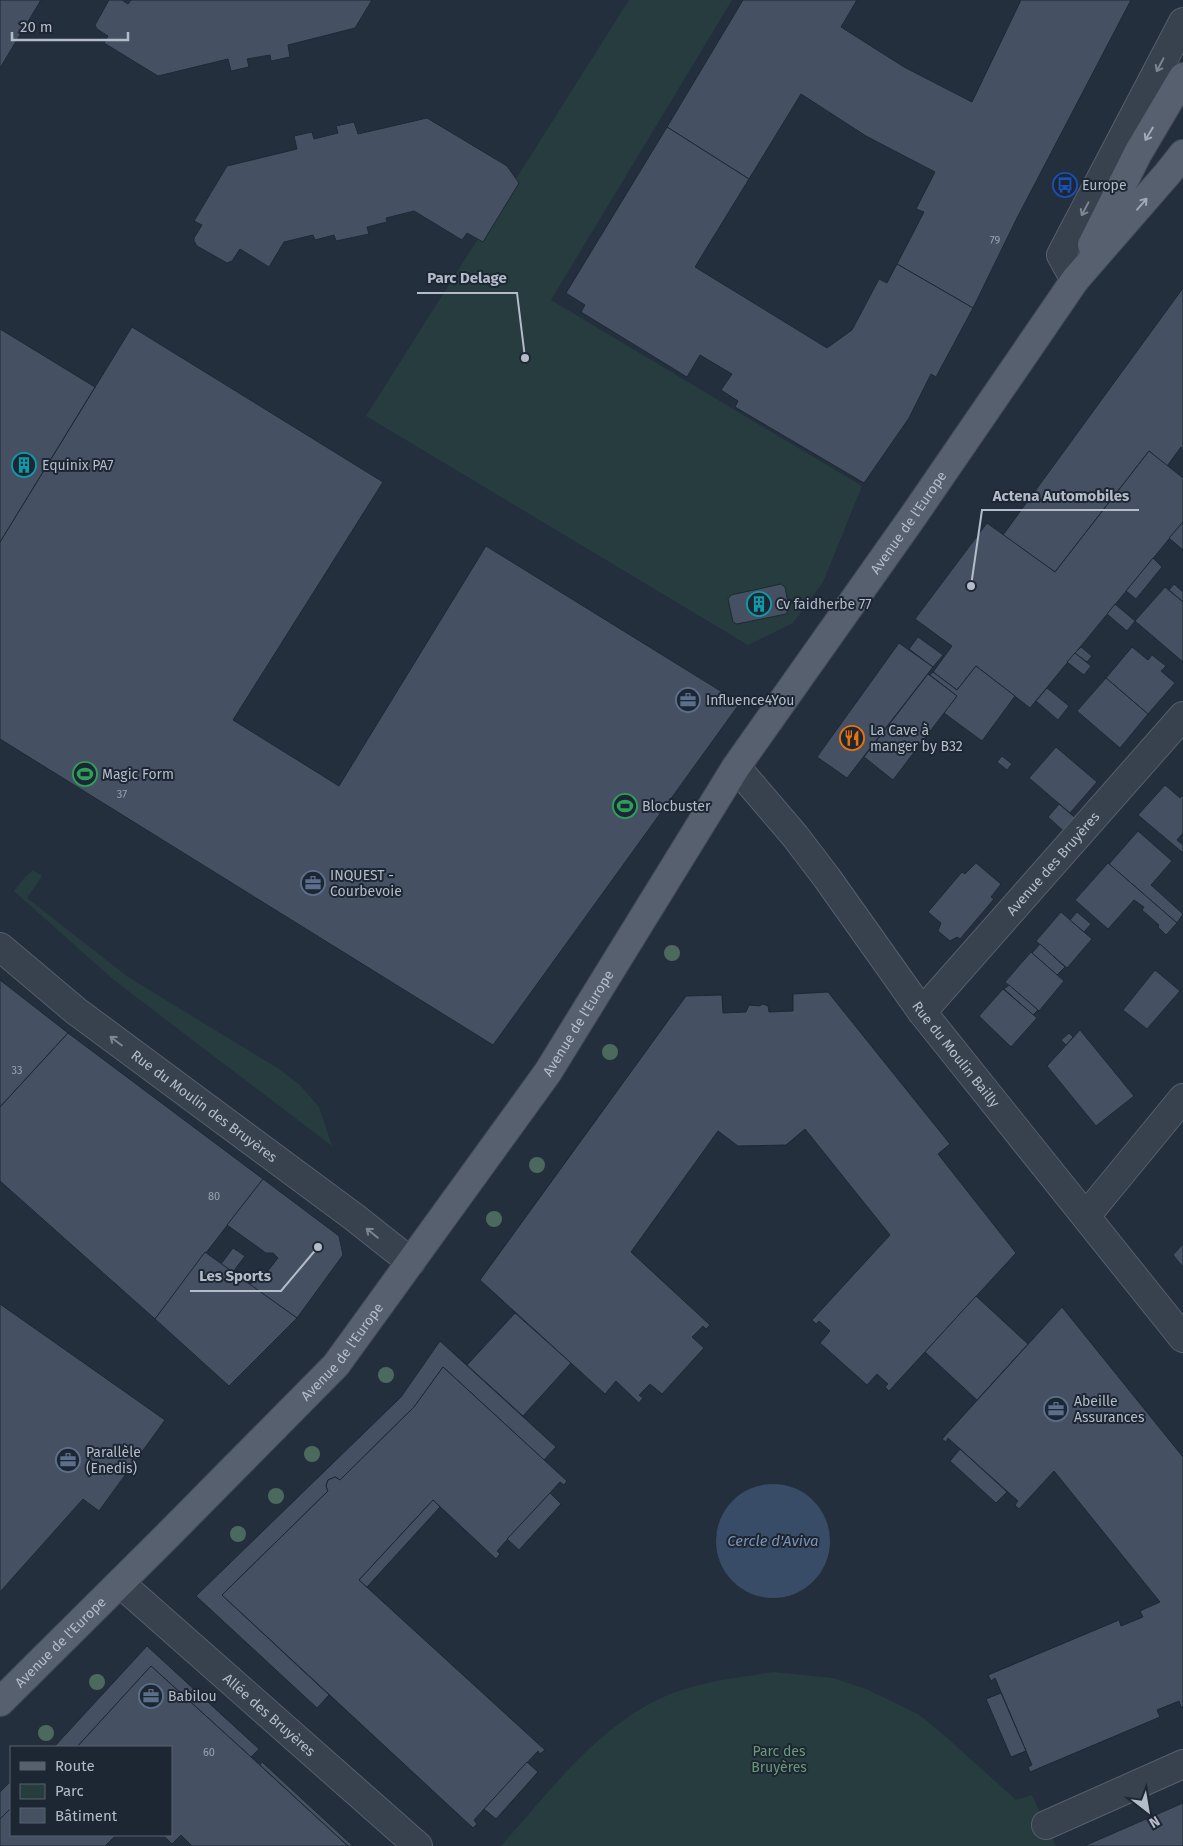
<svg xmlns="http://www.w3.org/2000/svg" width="1183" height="1846" viewBox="0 0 1183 1846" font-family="'Fira Sans',sans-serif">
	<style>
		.green { fill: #263c3f }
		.water { fill: #394c67 }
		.building { fill: #455162; stroke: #1f2835 }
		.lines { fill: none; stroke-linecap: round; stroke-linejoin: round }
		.minor-casing { stroke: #565f6c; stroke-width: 30 }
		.major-casing { stroke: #414a57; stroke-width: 30 }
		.minor { stroke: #38414e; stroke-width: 28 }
		.major { stroke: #56606e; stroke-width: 28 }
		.tree { fill: #4b6a5d }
		.oneway { stroke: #7c8592 }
		.oneway2 { stroke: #a1aab7 }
		.labels { text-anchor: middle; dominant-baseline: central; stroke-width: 4; stroke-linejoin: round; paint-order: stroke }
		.number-label { font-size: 11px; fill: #98a1af }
		.poi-label { font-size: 14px; fill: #b4bcc9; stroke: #1d2633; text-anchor: start }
		.street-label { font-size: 14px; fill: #b4bcc9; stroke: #1d2633 }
		.park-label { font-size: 14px; fill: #6b9a76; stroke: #1d2633 }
		.water-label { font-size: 15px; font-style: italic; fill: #7c92b1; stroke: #1d2633 }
		.leader { fill: none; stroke: #b4bcc9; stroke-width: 2 }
		.callout-dot { fill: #b4bcc9; stroke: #1d2633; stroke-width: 2 }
		.callout-label { font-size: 15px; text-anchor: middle; font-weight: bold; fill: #b4bcc9; stroke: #1d2633; stroke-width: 4; stroke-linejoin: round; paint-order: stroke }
	</style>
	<rect width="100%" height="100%" fill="#242f3e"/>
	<!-- green -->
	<g class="green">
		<polygon points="629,0 732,0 551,300 862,486 823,582 793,623 748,645 366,416"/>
		<polygon points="33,870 42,876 27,898 128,977 279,1069 300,1085 319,1107 332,1146 115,981 14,891 25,877"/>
		<path d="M774,1672L833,1678L866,1689L918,1714L945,1736L1016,1800L1032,1795L1056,1846H501C551,1790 601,1721 673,1693C706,1681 740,1677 774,1672Z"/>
	</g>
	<!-- water -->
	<circle class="water" cx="773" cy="1541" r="57"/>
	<!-- building -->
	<g class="building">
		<polygon points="0,0 41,0 0,68"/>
		<polygon points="109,0 122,0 128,4 131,0 372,0 355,28 288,45 290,57 271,61 270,55 247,59 249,67 231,71 228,59 158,76 104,43 108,36 97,29 95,25"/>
		<polygon points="743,0 857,0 841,27 904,67 972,102 1021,0 1131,0 1017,218 973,308 897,264 924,212 916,209 935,172 866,136 801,94 749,179 667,127"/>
		<polygon points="427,118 507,166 519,183 483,242 467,233 462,240 414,211 386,218 387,222 367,227 369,234 336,241 334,235 315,240 313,235 284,242 269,267 240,249 232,261 227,263 197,246 194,241 194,238 202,225 194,221 227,166 297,149 294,136 312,132 314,139 338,133 336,126 354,122 358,134"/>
		<polygon points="667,127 749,179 695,267 827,348 852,330 879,279 887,283 897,264 973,308 936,377 931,374 909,418 864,483 735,407 738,401 721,390 732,374 700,355 687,377 581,312 585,305 566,293"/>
		<polygon points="1183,288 1183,451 1181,450 1182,448 1181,447 1167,466 1149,451 1055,572 1003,535"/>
		<polygon points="132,327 383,482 233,720 339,786 486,546 740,703 493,1045 0,739 0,542"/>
		<polygon points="0,329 95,387 0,542"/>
		<polygon points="1149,451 1183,478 1183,522 1030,708 976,666 957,690 933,672 952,646 915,619 987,523 1055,572"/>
		<polygon points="1183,522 1183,550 1169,538"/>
		<polygon points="1153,558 1162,567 1136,599 1126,591"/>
		<polygon points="781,584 785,587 789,608 786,614 737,624 733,622 728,599 731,595"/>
		<polygon points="1174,584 1183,592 1183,602 1169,590"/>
		<polygon points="1165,587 1183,602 1183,662 1135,621"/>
		<polygon points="1115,604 1135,621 1127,631 1107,614"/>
		<polygon points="918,637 943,655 933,667 909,649"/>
		<polygon points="899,643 933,667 847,778 817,757"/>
		<polygon points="1081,647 1092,656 1087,662 1075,653"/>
		<polygon points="1132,647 1148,660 1152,655 1166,666 1161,671 1175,683 1148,714 1106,678"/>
		<polygon points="1075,653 1091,666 1084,675 1067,662"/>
		<polygon points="976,666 1015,696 982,741 944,713 957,696 930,675 933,672 957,690"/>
		<polygon points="928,674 957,696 893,780 864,757"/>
		<polygon points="1106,678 1148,714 1120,748 1077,711"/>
		<polygon points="1047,688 1069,706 1058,720 1036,701"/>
		<polygon points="1056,747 1097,782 1070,813 1029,778"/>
		<polygon points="1002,756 1012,764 1007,770 997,762"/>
		<polygon points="1165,785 1180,798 1183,795 1183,833 1177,840 1183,845 1183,853 1138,815"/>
		<polygon points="1059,804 1080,822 1068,835 1048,817"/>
		<polygon points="1138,831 1172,861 1151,885 1183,914 1177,923 1109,864"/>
		<polygon points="976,863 1001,884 991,897 994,899 960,939 957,937 950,941 938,931 941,923 928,912 962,872 965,874"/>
		<polygon points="1108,863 1177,923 1166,935 1158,927 1159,925 1142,910 1144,907 1134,900 1108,929 1075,900"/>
		<polygon points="1061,912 1092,939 1067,968 1036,941"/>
		<polygon points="1077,912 1091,924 1084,932 1070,920"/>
		<polygon points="1040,944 1065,967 1057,975 1032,953"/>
		<polygon points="1031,952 1064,981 1039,1011 1005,982"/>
		<polygon points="1155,970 1180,991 1147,1029 1123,1010"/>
		<polygon points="0,980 68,1033 0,1107"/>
		<polygon points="1009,985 1038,1010 1033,1015 1004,989"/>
		<polygon points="1003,989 1037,1018 1011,1047 979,1016"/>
		<polygon points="828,992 950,1144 938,1154 1016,1253 976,1296 1028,1344 1062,1307 1183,1457 1183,1707 1181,1707 1179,1701 1157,1710 1160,1717 1030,1772 1028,1767 1032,1765 1026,1751 1011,1757 986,1699 1001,1693 995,1678 991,1681 988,1675 1119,1620 1121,1626 1143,1617 1140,1611 1160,1602 1054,1471 1019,1509 1015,1505 1018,1501 1007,1492 996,1503 950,1461 960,1449 948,1438 946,1442 942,1439 977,1400 925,1352 889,1391 885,1387 888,1384 877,1374 867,1385 820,1343 830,1331 819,1321 816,1324 812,1320 890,1235 805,1129 786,1145 738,1146 718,1131 631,1252 710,1325 706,1329 703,1326 692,1337 704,1348 662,1394 650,1384 639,1395 643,1398 639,1403 616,1381 605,1394 571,1363 523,1416 556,1447 544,1460 567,1481 564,1485 560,1482 550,1493 561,1504 519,1550 507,1539 497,1551 500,1554 496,1559 440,1507 367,1587 545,1750 540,1754 538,1751 527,1762 538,1772 496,1819 484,1809 474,1820 477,1824 473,1828 329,1695 317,1708 196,1596 401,1397 440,1341 467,1365 515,1313 480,1280 686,996 722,995 723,1013 746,1012 749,1005 759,1006 763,1004 768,1006 769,1012 793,1011 793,994"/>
		<polygon points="828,992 950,1144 938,1154 1016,1253 889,1391 885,1387 888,1384 877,1374 867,1385 820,1343 830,1331 819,1321 816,1324 812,1320 890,1235 805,1129 786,1145 738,1146 718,1131 631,1252 710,1325 706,1329 703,1326 692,1337 704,1348 662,1394 650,1384 639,1395 643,1398 639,1403 616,1381 605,1394 480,1280 686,996 722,995 723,1013 746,1012 749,1005 759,1006 763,1004 768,1006 769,1012 793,1011 793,994"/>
		<polygon points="1080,1030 1134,1096 1096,1126 1047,1066"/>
		<polygon points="68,1033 263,1179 155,1319 0,1181 0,1107"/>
		<polygon points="1069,1033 1073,1037 1066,1045 1061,1040"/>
		<polygon points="263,1179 339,1236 343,1255 297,1318 250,1285 261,1268 267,1272 278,1258 273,1253 266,1253 227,1225"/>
		<polygon points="1183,1244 1183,1267 1173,1255"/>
		<polygon points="233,1248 245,1256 233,1272 221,1264"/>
		<polygon points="205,1252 297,1318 229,1386 155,1319"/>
		<polygon points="976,1296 1028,1344 977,1400 925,1352"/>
		<polygon points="0,1304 165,1420 99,1511 83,1499 0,1592"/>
		<polygon points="1062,1307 1183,1457 1183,1707 1181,1707 1179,1701 1157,1710 1160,1717 1030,1772 1028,1767 1032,1765 995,1678 991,1681 988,1675 1119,1620 1121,1626 1143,1617 1140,1611 1160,1602 1054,1471 1019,1509 1015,1505 1018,1501 948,1438 946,1442 942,1439"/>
		<polygon points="515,1313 571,1363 523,1416 467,1365"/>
		<polygon points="440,1341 556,1447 544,1460 443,1367 414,1407 340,1480 335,1477 328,1480 326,1486 328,1491 222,1595 329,1695 317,1708 196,1596 401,1397"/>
		<polygon points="443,1367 567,1481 564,1485 560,1482 497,1551 500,1554 496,1559 433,1500 359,1580 545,1750 540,1754 538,1751 484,1809 474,1820 477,1824 473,1828 222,1595 328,1491 326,1486 328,1480 335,1477 340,1480 414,1407"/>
		<polygon points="960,1449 1007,1492 996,1503 950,1461"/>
		<polygon points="550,1493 561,1504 519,1550 507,1539"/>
		<polygon points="433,1500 440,1507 367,1587 359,1580"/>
		<polygon points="147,1646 259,1749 251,1757 348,1846 192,1846 181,1835 172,1844 163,1835 171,1835 171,1747 54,1747"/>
		<polygon points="147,1646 259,1749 251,1757 151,1666 77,1747 54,1747"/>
		<polygon points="151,1666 251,1757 348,1846 192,1846 181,1835 172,1844 163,1835 171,1835 171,1747 77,1747"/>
		<polygon points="1001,1693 1026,1751 1011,1757 986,1699"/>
		<polygon points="262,1762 353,1846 348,1846 260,1765"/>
		<polygon points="527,1762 538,1772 496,1819 484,1809"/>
		<polygon points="11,1781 11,1835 116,1835 105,1846 0,1846 0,1792"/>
		<polygon points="11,1781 11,1808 0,1819 0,1792"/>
		<polygon points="1183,1803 1183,1846 1084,1846"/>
		<polygon points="11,1808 11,1835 116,1835 105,1846 0,1846 0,1819"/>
	</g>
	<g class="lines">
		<defs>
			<g id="minor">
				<polyline points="1075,280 1061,255 1183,22"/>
				<path id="s1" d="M736,767L795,836L827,878L922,1012L1183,1338"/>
				<path id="s2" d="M0,947L76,1011L354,1217L411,1262"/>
				<path id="s3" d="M922,1012L1183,716"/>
				<polyline points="1086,1216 1183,1098"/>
				<path id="s4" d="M120,1583L418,1846"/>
				<polyline points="1046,1825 1183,1764"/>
			</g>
			<g id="major">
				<polyline points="1092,245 1138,153 1183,77"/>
				<path id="s5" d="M0,1702L169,1534L336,1365L548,1072L736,767L914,515L1075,280L1168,173L1183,154"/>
			</g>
		</defs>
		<!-- minor casing -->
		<use href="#minor" class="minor-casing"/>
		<!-- major casing -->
		<use href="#major" class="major-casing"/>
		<!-- minor -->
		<use href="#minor" class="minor"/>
		<!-- major -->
		<use href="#major" class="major"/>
	</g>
	<!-- trees -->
	<g class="tree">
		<circle cx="672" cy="953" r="8"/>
		<circle cx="610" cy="1052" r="8"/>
		<circle cx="537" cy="1165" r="8"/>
		<circle cx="494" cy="1219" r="8"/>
		<circle cx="386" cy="1375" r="8"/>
		<circle cx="312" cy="1454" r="8"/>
		<circle cx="276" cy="1496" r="8"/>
		<circle cx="238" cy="1534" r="8"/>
		<circle cx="97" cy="1682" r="8"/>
		<circle cx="46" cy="1733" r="8"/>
	</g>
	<!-- one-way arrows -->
	<defs><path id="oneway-shaft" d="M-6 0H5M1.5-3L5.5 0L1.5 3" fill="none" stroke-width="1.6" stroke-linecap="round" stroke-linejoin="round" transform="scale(1.25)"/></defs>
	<g class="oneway">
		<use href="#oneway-shaft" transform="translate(1160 65) rotate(118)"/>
		<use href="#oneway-shaft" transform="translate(1085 209) rotate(118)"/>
		<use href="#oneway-shaft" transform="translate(116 1041) rotate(-143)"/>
		<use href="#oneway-shaft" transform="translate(372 1233) rotate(-141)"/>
	</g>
	<g class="oneway2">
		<use href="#oneway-shaft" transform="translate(1149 134) rotate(121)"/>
		<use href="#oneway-shaft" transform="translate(1142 204) rotate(-49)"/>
	</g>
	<!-- icons -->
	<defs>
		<symbol id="bus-ring" viewBox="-11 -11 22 22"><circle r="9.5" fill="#1d2633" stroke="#1a4fb4" stroke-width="1.5"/><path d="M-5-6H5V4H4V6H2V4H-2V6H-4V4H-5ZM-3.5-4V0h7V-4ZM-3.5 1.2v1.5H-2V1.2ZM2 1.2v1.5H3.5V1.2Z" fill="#1a4fb4"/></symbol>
		<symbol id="building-ring" viewBox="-11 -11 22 22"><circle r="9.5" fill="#1d2633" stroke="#0f9aa8" stroke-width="1.5"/><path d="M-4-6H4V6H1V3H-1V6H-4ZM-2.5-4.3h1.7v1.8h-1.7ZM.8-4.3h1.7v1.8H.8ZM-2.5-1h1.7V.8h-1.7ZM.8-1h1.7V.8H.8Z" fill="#0f9aa8"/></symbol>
		<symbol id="office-ring" viewBox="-11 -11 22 22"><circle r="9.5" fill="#1d2633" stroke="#5c6f8a" stroke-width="1.5"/><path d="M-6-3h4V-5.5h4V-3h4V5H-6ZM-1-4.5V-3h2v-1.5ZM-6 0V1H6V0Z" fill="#5c6f8a"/></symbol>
		<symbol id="restaurant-ring" viewBox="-11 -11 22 22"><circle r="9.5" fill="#1d2633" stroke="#e8710a" stroke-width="1.5"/><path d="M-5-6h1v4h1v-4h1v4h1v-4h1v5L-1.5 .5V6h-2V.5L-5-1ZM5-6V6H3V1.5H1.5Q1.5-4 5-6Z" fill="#e8710a"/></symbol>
		<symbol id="stadium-ring" viewBox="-11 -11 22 22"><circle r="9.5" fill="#1d2633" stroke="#2e9e5b" stroke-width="1.5"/><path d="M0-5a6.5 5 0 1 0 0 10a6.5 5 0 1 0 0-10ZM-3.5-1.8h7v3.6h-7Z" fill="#2e9e5b"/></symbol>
	</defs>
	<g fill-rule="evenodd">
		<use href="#bus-ring" x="1051" y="171" width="28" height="28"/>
		<use href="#building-ring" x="10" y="451" width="28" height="28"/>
		<use href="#building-ring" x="745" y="590" width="28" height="28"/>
		<use href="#office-ring" x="674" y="686" width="28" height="28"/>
		<use href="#restaurant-ring" x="838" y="724" width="28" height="28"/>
		<use href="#stadium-ring" x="71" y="760" width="28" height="28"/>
		<use href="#stadium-ring" x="611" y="792" width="28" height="28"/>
		<use href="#office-ring" x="299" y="869" width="28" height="28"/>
		<use href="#office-ring" x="1042" y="1395" width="28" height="28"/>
		<use href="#office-ring" x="54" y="1446" width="28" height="28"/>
		<use href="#office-ring" x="137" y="1682" width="28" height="28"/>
	</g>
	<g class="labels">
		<!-- number labels -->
		<g class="number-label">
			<text x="995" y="240">79</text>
			<text x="122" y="794">37</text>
			<text x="17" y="1070">33</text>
			<text x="214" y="1196">80</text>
			<text x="209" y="1752">60</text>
		</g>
		<!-- poi labels -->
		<g class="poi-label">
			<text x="1082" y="185">Europe</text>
			<text x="42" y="465">Equinix PA7</text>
			<text x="776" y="604">Cv faidherbe 77</text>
			<text x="706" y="700">Influence4You</text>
			<text x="870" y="730">La Cave à<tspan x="870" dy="16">manger by B32</tspan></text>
			<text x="102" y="774">Magic Form</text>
			<text x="642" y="806">Blocbuster</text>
			<text x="330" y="875">INQUEST -<tspan x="330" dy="16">Courbevoie</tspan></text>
			<text x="1074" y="1401">Abeille<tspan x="1074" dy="16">Assurances</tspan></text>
			<text x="86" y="1452">Parallèle<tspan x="86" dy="16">(Enedis)</tspan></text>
			<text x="168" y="1696">Babilou</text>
		</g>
		<!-- street labels -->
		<g class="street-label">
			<text stroke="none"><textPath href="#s5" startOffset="1495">Avenue de l'Europe</textPath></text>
			<text stroke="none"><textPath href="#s3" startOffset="198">Avenue des Bruyères</textPath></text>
			<text stroke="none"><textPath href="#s5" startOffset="895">Avenue de l'Europe</textPath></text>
			<text stroke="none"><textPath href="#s1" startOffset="362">Rue du Moulin Bailly</textPath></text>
			<text stroke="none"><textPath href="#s2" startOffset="259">Rue du Moulin des Bruyères</textPath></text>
			<text stroke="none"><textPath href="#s5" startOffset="490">Avenue de l'Europe</textPath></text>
			<text stroke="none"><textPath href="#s5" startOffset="85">Avenue de l'Europe</textPath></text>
			<text stroke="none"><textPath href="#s4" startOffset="199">Allée des Bruyères</textPath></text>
		</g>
		<!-- park labels -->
		<g class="park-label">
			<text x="779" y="1751">Parc des<tspan x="779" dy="16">Bruyères</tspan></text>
		</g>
		<!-- water labels -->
		<g class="water-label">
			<text x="773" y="1541">Cercle d'Aviva</text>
		</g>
	</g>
	<!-- callouts -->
	<path class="leader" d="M525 358L517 293H417M971 586L982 510H1139M318 1247L281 1291H190"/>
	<g class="callout-dot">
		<circle cx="525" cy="358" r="5"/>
		<circle cx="971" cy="586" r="5"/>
		<circle cx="318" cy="1247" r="5"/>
	</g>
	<g class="callout-label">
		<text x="467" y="283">Parc Delage</text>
		<text x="1061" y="501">Actena Automobiles</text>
		<text x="235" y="1281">Les Sports</text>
	</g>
	<!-- legend -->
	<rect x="10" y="1746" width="162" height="90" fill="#1d2633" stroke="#59626f"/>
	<rect x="20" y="1762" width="25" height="8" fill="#56606e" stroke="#59626f"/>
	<text x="55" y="1771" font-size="15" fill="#b4bcc9">Route</text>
	<rect x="20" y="1784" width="25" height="15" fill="#263c3f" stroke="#59626f"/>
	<text x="55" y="1796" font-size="15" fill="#b4bcc9">Parc</text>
	<rect x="20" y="1808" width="25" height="15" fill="#455162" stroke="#59626f"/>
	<text x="55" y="1821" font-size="15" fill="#b4bcc9">Bâtiment</text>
	<!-- north arrow -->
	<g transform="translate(1148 1811) rotate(149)" stroke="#1d2633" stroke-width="4" paint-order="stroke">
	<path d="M0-4L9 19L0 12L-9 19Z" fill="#b4bcc9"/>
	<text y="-8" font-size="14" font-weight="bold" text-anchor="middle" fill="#b4bcc9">N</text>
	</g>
	<!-- scale -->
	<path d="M12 32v8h116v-8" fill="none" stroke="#b4bcc9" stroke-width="2.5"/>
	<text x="20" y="32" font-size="15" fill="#b4bcc9" stroke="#1d2633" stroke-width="4" paint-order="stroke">20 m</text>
</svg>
